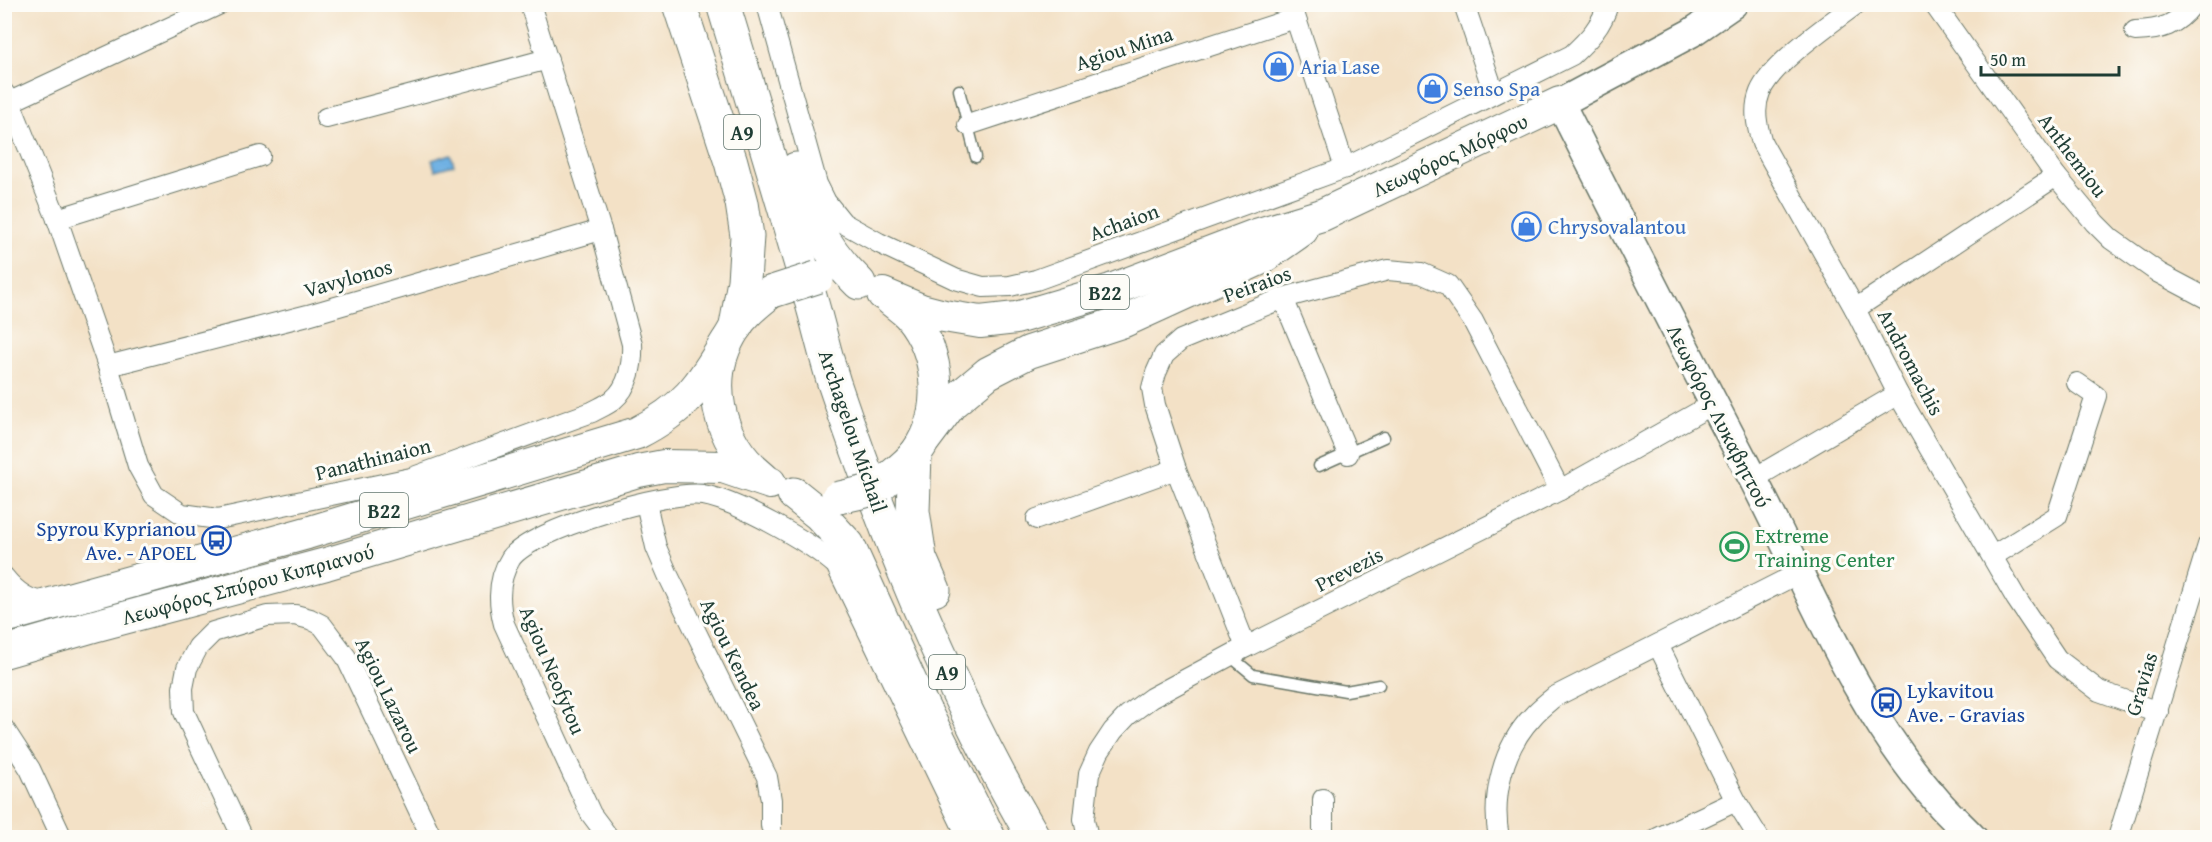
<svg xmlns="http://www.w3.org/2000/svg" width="2212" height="842" viewBox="0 0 2212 842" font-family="'Gentium Book Plus',serif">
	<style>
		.water { fill: #6fb1e3; stroke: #47778c; stroke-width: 1.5 }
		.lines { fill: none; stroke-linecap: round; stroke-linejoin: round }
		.lane-casing { stroke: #697667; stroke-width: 13 }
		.street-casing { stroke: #697667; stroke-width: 22 }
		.secondary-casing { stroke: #697667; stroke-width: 31 }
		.primary-casing { stroke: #697667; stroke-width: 34 }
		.highway-casing { stroke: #697667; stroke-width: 35 }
		.lane { stroke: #fff; stroke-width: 10 }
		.street { stroke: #fff; stroke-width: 20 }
		.secondary { stroke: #fff; stroke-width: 28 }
		.primary { stroke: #fff; stroke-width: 32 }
		.highway { stroke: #fff; stroke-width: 33 }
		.primary-bridge-casing { stroke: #697667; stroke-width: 34; stroke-linecap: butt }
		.primary-bridge { stroke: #fff; stroke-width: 32 }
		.labels { text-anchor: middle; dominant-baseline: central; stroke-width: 6; stroke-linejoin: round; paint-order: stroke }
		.shield { fill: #fdfcf7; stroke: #62766e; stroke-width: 1.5 }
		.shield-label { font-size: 20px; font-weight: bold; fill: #1f3d34 }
		.street-label { font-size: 21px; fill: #1f3d34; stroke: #fdfcf7 }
		.shop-label { font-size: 21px; fill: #366cbe; stroke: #fdfcf7; text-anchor: start }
		.transit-label { font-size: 21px; fill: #164399; stroke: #fdfcf7; text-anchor: end }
		.leisure-label { font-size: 21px; fill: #27864d; stroke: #fdfcf7; text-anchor: start }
	</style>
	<rect width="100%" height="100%" fill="#fdfcf7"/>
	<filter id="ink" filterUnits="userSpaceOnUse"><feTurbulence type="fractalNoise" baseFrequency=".0167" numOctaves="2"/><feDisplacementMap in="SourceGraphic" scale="12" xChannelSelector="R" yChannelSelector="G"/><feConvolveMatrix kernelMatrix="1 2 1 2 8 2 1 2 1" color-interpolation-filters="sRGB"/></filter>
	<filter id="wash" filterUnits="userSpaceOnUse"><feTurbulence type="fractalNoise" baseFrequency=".008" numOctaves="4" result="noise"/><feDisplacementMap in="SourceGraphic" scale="24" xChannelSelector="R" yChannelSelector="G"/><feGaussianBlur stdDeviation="1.35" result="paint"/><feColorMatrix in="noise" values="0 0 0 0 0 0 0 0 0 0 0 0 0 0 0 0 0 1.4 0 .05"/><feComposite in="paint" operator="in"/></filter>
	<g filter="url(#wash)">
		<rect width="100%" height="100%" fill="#f3e1c6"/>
		<!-- water -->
		<polygon class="water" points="451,154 454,165 435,170 432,160"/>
	</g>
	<g filter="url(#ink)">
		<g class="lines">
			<defs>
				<g id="lane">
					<polyline points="959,90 976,157"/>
					<polyline points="1319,466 1384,437"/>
					<polyline points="1230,656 1253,675 1346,691 1379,685"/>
				</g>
				<g id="street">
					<path d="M767,4L817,184L826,202L843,223L879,243L955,279L983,287L1010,286L1036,280L1345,168L1572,55C1588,40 1602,26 1608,4"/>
					<polyline points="1291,4 1345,168"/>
					<polyline points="1464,4 1494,93"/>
					<path d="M1856,4C1830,24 1772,63 1760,92C1753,109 1757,126 1762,143L1855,309L1898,394L2016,598L2057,659L2099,691L2158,712"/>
					<polyline points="1934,4 2056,176 2095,223 2111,239 2159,273 2208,299"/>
					<path d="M2135,31C2162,30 2176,26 2193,4"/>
					<path d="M4,93L10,102L57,219L108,366L138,466L154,495L182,514L218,519L411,478L592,412C599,408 607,405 613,400C629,387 633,363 632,344L601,230L530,4"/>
					<polyline points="10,102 220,4"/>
					<polyline points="326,118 548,59"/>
					<polyline points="968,125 1295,18"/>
					<polyline points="57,219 260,156"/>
					<polyline points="1283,298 1348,454"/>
					<polyline points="1855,309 2056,176"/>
					<polyline points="108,366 308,315 601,230"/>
					<polyline points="1753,479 1898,394"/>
					<polyline points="646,503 656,547 668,575 767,777 771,800 771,826"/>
					<polyline points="1037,519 1176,469"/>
					<polyline points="1993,556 2057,516 2096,396 2077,383"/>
					<path d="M4,577C15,591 29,602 47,602"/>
					<polyline points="1658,645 1736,801 1759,838"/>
					<polyline points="1246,647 1176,469 1155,405 1152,388 1156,373 1164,355 1181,340 1283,298 1388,270 1421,273 1448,285 1473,321 1560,490"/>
					<polyline points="4,729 30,769 62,838"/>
					<polyline points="243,838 184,712 183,688 187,668 198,647 213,632 267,616 295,615 310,619 322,625 346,657 432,838"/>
					<path d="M609,838L591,814L504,624C498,602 498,578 511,558C532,529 669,490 703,495C737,501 810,542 836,565L968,838"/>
					<polyline points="1088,838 1084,819 1089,774 1099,752 1113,731 1128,715 1151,698 1246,647 1560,490 1713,404"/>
					<polyline points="1323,838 1323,799"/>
					<path d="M1499,838C1491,796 1503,747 1533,716C1539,709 1547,703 1554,697L1799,573"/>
					<polyline points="1658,838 1736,801"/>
					<polyline points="2118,838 2208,545"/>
				</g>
				<path id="secondary" d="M1733,4L1691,33L1560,103C1623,228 1687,353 1752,477C1809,587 1855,708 1938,802C1949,815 1962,826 1973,838"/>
				<g id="primary">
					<polyline points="883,294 921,310 944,316 980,322 1016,318 1111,290 1256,235 1322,215 1560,103"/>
					<polyline points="925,439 952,403 988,373 1029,352 1124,321 1262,258 1302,230"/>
					<path d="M763,478C717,442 702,378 735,328C744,313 758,303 771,292"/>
					<path d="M882,484C893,474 907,465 916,453C945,413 941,353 909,315C904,310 897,305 891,300"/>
					<path d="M4,617L307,533L637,433C686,408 699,387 727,341"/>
					<polyline points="4,652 94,626 326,564 638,471 664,466 723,467 770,483"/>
				</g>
				<g id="highway">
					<polyline points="679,4 731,162 742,203 747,236 744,281 736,326"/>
					<path d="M723,4C753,103 783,201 811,300C819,327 825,355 834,383C887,540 950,694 1034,838"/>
					<path d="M796,169C812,219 820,245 859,283"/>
					<polyline points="915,455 913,511 920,558 934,590"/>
					<polyline points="794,494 819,514 848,545 913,688 989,838"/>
				</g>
			</defs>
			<!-- lane casing -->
			<use href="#lane" class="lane-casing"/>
			<!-- street casing -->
			<use href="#street" class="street-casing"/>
			<!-- secondary casing -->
			<use href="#secondary" class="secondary-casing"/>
			<!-- primary casing -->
			<use href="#primary" class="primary-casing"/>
			<!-- highway casing -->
			<use href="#highway" class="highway-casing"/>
			<!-- lane -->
			<use href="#lane" class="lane"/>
			<!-- street -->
			<use href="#street" class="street"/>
			<!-- secondary -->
			<use href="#secondary" class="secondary"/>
			<!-- primary -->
			<use href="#primary" class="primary"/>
			<!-- highway -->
			<use href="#highway" class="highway"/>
			<defs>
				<g id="primary-bridge">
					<polyline points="771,292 818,277"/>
					<polyline points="837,498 864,492 882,484"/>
				</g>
			</defs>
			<!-- primary-bridge casing -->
			<use href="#primary-bridge" class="primary-bridge-casing"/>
			<!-- primary-bridge -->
			<use href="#primary-bridge" class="primary-bridge"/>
		</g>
	</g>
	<!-- icons -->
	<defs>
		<symbol id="shop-ring" viewBox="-11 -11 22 22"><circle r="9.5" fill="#fdfcf7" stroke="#3f7fe0" stroke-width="1.5"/><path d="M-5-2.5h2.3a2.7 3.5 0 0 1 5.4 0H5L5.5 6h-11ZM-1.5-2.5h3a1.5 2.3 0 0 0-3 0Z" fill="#3f7fe0"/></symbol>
		<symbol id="bus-ring" viewBox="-11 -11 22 22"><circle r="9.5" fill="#fdfcf7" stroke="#1a4fb4" stroke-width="1.5"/><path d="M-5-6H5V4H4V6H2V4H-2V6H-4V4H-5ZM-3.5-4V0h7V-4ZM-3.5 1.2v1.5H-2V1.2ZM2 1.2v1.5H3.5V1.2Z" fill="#1a4fb4"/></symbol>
		<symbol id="stadium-ring" viewBox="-11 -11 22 22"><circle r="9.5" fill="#fdfcf7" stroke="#2e9e5b" stroke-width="1.5"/><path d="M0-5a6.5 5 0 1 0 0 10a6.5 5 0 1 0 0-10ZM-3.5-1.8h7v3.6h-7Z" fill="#2e9e5b"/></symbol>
	</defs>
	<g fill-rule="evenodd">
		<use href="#shop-ring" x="1262" y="50" width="33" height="33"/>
		<use href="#shop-ring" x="1416" y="72" width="33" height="33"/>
		<use href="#shop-ring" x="1510" y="210" width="33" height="33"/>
		<use href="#bus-ring" x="200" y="524" width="33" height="33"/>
		<use href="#stadium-ring" x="1718" y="530" width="33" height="33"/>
		<use href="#bus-ring" x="1870" y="686" width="33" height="33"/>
	</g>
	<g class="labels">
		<!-- shield labels -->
		<g class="shield">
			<rect x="724" y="115" width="36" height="34" rx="4.5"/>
			<rect x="1081" y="275" width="48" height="34" rx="4.5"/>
			<rect x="360" y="493" width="48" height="34" rx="4.5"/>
			<rect x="929" y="655" width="36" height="34" rx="4.5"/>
		</g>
		<g class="shield-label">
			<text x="742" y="132">A9</text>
			<text x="1105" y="292">B22</text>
			<text x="384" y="510">B22</text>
			<text x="947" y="672">A9</text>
		</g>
		<!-- street labels -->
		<g class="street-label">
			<text transform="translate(1124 48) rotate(-18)">Agiou Mina</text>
			<text transform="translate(1450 155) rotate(-25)">Λεωφόρος Μόρφου</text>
			<text transform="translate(2073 155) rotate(53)">Anthemiou</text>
			<text transform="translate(1124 222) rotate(-20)">Achaion</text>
			<text transform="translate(348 278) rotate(-16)">Vavylonos</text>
			<text transform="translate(1257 284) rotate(-20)">Peiraios</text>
			<text transform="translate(1911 362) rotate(62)">Andromachis</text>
			<text transform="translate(1719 416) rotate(63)">Λεωφόρος Λυκαβηττού</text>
			<text transform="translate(853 431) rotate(71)">Archagelou Michail</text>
			<text transform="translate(373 459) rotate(-14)">Panathinaion</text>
			<text transform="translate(1349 569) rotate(-27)">Prevezis</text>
			<text transform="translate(248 584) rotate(-15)">Λεωφόρος Σπύρου Κυπριανού</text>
			<text transform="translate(733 654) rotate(64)">Agiou Kendea</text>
			<text transform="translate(553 670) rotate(67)">Agiou Neofytou</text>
			<text transform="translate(2141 684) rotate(-73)">Gravias</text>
			<text transform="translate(389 695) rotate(64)">Agiou Lazarou</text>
		</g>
		<!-- shop labels -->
		<g class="shop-label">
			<text x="1300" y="66">Aria Lase</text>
			<text x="1453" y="88">Senso Spa</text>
			<text x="1548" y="226">Chrysovalantou</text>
		</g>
		<!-- transit labels -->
		<g class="transit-label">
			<text x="196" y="528">Spyrou Kyprianou<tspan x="196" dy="24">Ave. - APOEL</tspan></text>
			<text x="1907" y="690" text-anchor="start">Lykavitou<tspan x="1907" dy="24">Ave. - Gravias</tspan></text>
		</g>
		<!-- leisure labels -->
		<g class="leisure-label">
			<text x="1755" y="535">Extreme<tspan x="1755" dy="24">Training Center</tspan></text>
		</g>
	</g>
	<!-- margin -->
	<rect width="2212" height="842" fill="none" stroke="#fdfcf7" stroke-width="24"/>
	<!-- scale -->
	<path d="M1981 66v9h138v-9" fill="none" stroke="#1f3d34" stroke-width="3"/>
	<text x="1990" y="66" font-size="18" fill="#1f3d34" stroke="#fdfcf7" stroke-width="4.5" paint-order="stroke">50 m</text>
</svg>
